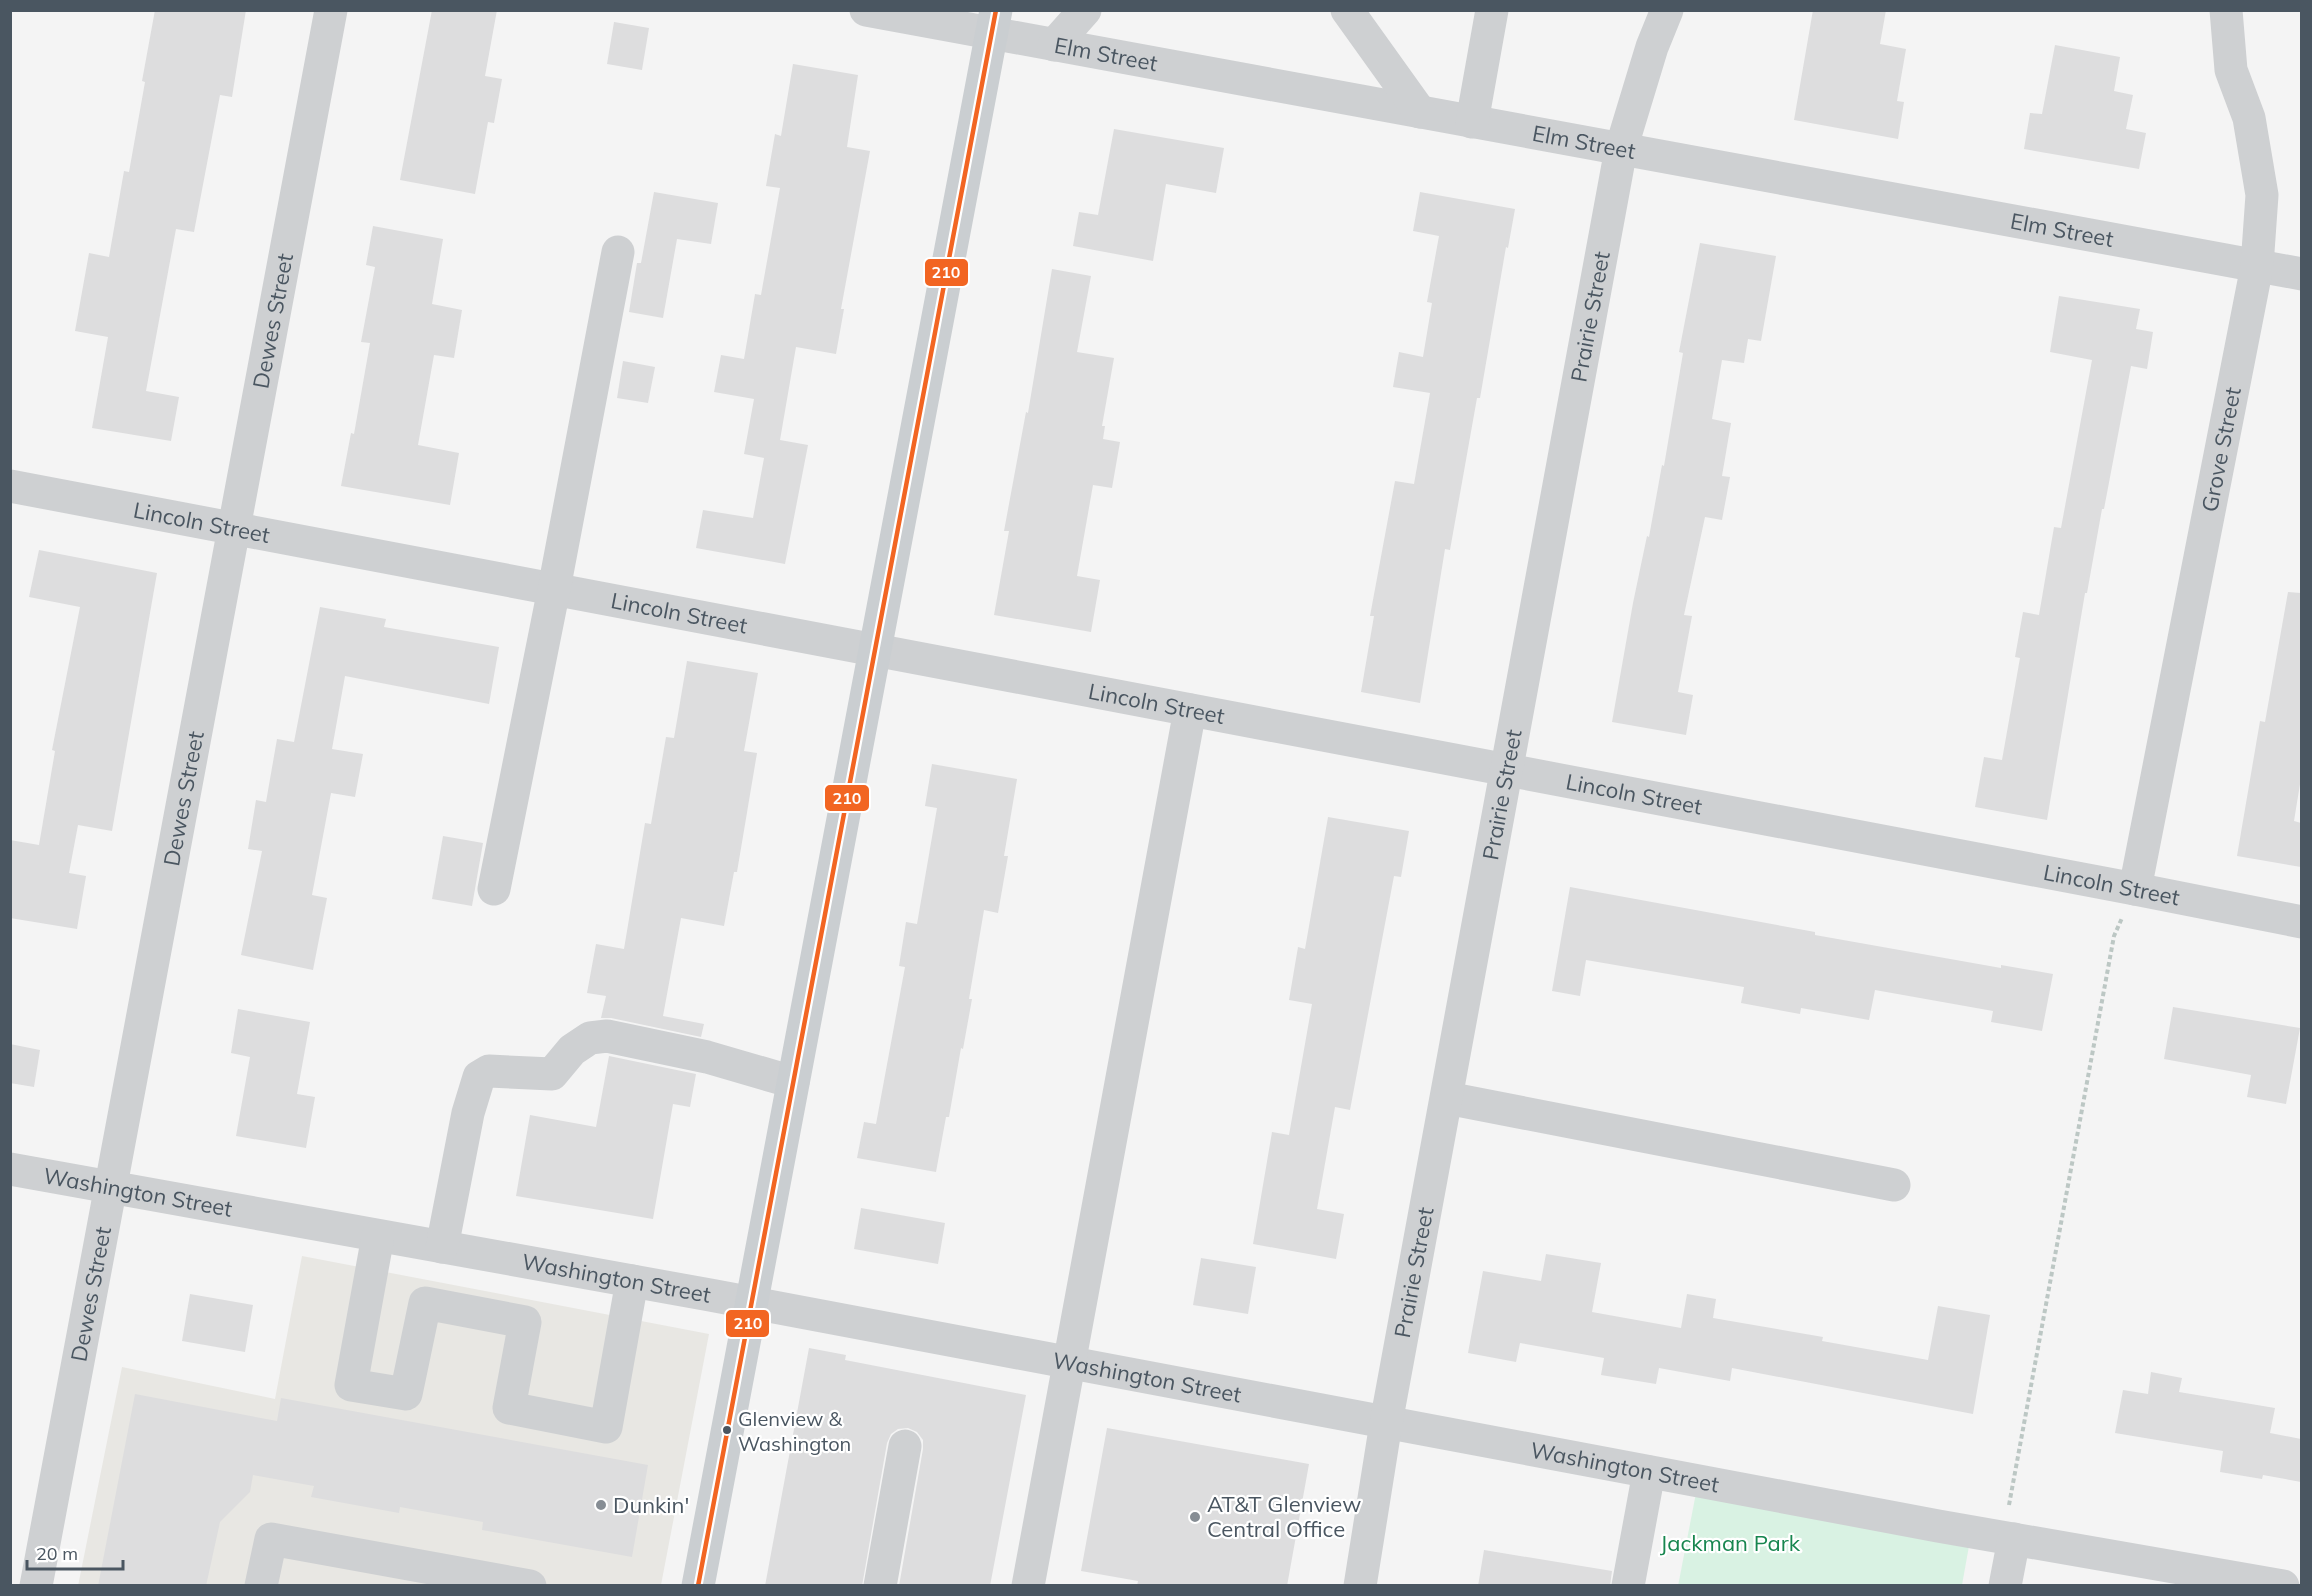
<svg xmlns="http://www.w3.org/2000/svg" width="2312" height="1596" viewBox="0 0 2312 1596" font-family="Mulish,sans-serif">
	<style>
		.commercial { fill: #e8e7e3 }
		.green { fill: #d9f2e3 }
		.building { fill: #ddddde }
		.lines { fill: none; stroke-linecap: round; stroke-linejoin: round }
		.path { stroke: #bcc7c4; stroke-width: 4; stroke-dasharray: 4.5 3; stroke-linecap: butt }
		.minor { stroke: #ced0d2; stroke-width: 33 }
		.major { stroke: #caced1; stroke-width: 33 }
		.bus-1-casing { stroke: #fff; stroke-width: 9 }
		.bus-1 { stroke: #f26522; stroke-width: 4.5 }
		.bus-dot { fill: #4a5661; stroke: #fff; stroke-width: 2 }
		.poi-dot { fill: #868d94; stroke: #fff; stroke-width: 2 }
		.labels { text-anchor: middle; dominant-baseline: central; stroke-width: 4.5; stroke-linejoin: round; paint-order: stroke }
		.bus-label { font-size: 20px; fill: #4a5661; stroke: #fff; text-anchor: start }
		.street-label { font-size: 22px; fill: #4a5661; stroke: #fff }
		.poi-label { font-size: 22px; fill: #4a5661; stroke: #fff; text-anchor: start }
		.park-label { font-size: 22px; fill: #17864f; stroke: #fff }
		.line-badge { stroke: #fff; stroke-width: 2 }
		.badge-label { font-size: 16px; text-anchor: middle; font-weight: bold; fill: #fff }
	</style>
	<rect width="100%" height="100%" fill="#f4f4f4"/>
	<!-- commercial -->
	<polygon class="commercial" points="302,1256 709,1334 661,1585 78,1586 122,1367 275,1399"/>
	<!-- green -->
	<polygon class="green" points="1696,1493 1969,1546 1962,1585 1678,1586"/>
	<!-- building -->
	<g class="building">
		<polygon points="155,10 246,10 232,97 220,95 194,232 176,229 146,391 179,397 171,441 92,428 108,337 75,331 89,253 109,257 124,171 129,172 145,82 142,81"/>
		<polygon points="432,10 497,10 485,76 502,79 494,123 488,122 475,194 400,180"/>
		<polygon points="1813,10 1886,10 1880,44 1906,49 1897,101 1904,102 1898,139 1794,120"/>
		<polygon points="614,22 649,28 642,70 607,64"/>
		<polygon points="2055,45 2120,57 2114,91 2133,95 2126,129 2146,133 2139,169 2024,149 2030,113 2042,114"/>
		<polygon points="793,64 858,75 847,147 870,151 841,309 844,309 836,354 796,347 780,440 808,445 785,564 696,548 703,510 753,518 764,458 744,454 754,399 714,392 721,355 744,359 755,294 761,295 780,188 766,186 775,134 781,136"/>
		<polygon points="1114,129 1224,148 1216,193 1166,184 1153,261 1073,246 1079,212 1098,215"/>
		<polygon points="654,192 718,203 711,244 677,239 663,318 629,312 637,263 641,263"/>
		<polygon points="1420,192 1515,209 1508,248 1506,247 1480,398 1477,398 1450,550 1445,549 1420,703 1361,692 1374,616 1370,616 1395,481 1414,484 1430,393 1393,387 1399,352 1423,357 1432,303 1427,302 1439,236 1413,231"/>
		<polygon points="373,226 443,239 432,304 462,310 454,358 434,355 418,445 459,453 450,505 341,486 351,433 354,434 370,343 361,342 375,267 366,265"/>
		<polygon points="1700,243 1776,256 1761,341 1748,339 1744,363 1722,360 1712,419 1731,423 1722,476 1730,477 1722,520 1705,517 1684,615 1692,616 1678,692 1693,695 1686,735 1612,722 1633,603 1647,536 1649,537 1662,465 1664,466 1683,353 1679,352"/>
		<polygon points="1052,269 1091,276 1077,352 1114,358 1102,426 1105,426 1103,439 1120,442 1112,488 1093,485 1077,576 1100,580 1091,632 994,615 1009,531 1004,531 1026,412 1028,413"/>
		<polygon points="2059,296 2140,309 2136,329 2153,332 2147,369 2131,366 2104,509 2102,509 2087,593 2085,593 2047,820 1975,807 1984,757 2002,760 2020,658 2015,657 2023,612 2039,615 2054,527 2061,528 2092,360 2050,352"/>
		<polygon points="623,361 655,367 648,403 617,398"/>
		<polygon points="39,550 157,573 112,831 78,825 69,873 86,876 77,929 10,918 10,840 39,845 55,751 52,750 80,607 29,597"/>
		<polygon points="2288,592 2301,593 2301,778 2294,821 2301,823 2301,867 2237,856 2260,721 2265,722"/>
		<polygon points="320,607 386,619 384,627 499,647 489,704 345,676 332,749 363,754 355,797 331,793 312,895 327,898 313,970 241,955 262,851 248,849 256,800 266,802 277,739 294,742"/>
		<polygon points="687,661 758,673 744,751 757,753 737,872 734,872 724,926 681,918 663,1016 704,1024 701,1037 611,1018 601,1018 606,996 587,993 596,944 624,949 645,823 651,824 666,737 674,738"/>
		<polygon points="932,764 1017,779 1004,856 1008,856 998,913 984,910 969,999 972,999 963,1049 961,1048 949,1117 946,1117 936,1172 857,1158 864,1122 876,1124 905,967 899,966 906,922 917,924 937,808 925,806"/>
		<polygon points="1328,817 1409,831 1401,877 1394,876 1350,1110 1335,1107 1317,1209 1344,1214 1336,1259 1253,1244 1272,1132 1289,1135 1312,1004 1289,1000 1298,947 1305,949"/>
		<polygon points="443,836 483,843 472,906 432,899"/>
		<polygon points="1570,887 1815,932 1815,935 2001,968 2001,965 2053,974 2042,1031 1991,1022 1993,1011 1875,990 1869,1020 1801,1008 1800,1014 1741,1003 1744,987 1586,960 1580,996 1552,991"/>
		<polygon points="2173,1007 2300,1028 2286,1104 2247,1097 2251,1075 2164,1059"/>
		<polygon points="238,1009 310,1022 297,1094 315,1097 306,1148 236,1136 250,1057 231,1053"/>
		<polygon points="10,1044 40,1050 34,1087 10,1083"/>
		<polygon points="609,1056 696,1074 690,1107 673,1104 653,1219 516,1196 530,1115 596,1127"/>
		<polygon points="861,1208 945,1223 938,1264 854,1249"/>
		<polygon points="1546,1254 1601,1263 1592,1312 1681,1328 1687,1294 1716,1299 1713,1318 1823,1337 1822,1341 1928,1360 1938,1306 1990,1315 1973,1414 1732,1368 1730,1381 1659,1368 1656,1384 1601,1375 1604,1358 1520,1343 1516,1362 1468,1353 1483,1271 1541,1281"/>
		<polygon points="1201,1258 1256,1267 1248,1314 1193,1305"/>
		<polygon points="190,1294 253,1305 245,1352 182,1341"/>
		<polygon points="809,1348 846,1355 845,1360 1026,1395 990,1586 899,1586 923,1449 923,1440 917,1432 908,1428 898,1429 891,1434 887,1443 862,1586 765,1586"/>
		<polygon points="2151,1372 2182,1378 2179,1392 2275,1408 2270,1433 2301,1439 2301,1482 2263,1475 2262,1479 2220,1472 2223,1451 2115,1433 2123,1390 2148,1394"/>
		<polygon points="135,1394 277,1421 281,1398 648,1465 632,1557 482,1530 483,1522 400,1507 399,1513 311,1497 314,1486 253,1475 250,1492 220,1522 206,1586 98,1586"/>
		<polygon points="1107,1428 1309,1464 1287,1586 1137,1586 1138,1581 1081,1571"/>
		<polygon points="1484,1550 1612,1571 1610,1586 1478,1586"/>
	</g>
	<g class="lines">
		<!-- path -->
		<polyline class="path" points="2009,1505 2114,936 2122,918"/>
		<!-- minor -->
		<g class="minor">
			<path id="s1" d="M866,10L2302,274"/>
			<polyline points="1347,10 1420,112"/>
			<polyline points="1054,45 1085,10"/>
			<polyline points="1472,122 1492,10"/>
			<path id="s2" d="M10,486L2135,889L2302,922"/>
			<polyline points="494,889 554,589 618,252"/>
			<path id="s3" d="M2135,889L2257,266L2262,195L2249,118L2231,70L2226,10"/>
			<polyline points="1447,1098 1894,1185"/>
			<path id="s4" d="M10,1169L710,1295L1938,1526L2283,1586"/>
			<polyline points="378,1236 351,1385 406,1394 425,1303 525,1322 509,1408 606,1427 632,1281"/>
			<polyline points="442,1247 468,1113 479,1077 489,1071 552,1074 572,1050 590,1038 607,1036 707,1057 793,1082"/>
			<path id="s5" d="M36,1586L331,10"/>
			<polyline points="261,1586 271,1539 530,1586"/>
			<polyline points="880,1586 905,1446"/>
			<polyline points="1028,1586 1190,710"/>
			<path id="s6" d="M1360,1586L1386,1423L1621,149L1652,47L1667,10"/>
			<polyline points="1628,1586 1649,1472"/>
			<polyline points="2005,1586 2014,1539"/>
		</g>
		<!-- major -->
		<path class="major" d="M698,1586C795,1060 899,536 996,10"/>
		<defs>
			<polyline id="bus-1" points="698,1586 996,10"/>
		</defs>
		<!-- bus-1 casing -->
		<use href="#bus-1" class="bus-1-casing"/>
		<!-- bus-1 -->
		<use href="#bus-1" class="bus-1"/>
	</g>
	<!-- markers -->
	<circle class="bus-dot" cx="727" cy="1430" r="5"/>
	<g class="poi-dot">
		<circle cx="601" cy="1505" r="6"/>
		<circle cx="1195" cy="1517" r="6"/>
	</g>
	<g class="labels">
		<!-- bus labels -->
		<g class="bus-label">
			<text x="738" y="1418">Glenview &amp;<tspan x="738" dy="25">Washington</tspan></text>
		</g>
		<!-- street labels -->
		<g class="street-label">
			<text stroke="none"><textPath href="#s1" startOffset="244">Elm Street</textPath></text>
			<text stroke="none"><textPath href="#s1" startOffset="730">Elm Street</textPath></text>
			<text stroke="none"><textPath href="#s1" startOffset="1216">Elm Street</textPath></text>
			<text stroke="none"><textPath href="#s6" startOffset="1290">Prairie Street</textPath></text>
			<text stroke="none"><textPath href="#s5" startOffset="1287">Dewes Street</textPath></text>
			<text stroke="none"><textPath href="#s3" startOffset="448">Grove Street</textPath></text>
			<text stroke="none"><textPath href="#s2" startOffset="195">Lincoln Street</textPath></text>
			<text stroke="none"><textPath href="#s2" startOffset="681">Lincoln Street</textPath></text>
			<text stroke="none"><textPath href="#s2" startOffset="1167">Lincoln Street</textPath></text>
			<text stroke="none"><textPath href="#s2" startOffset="1653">Lincoln Street</textPath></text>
			<text stroke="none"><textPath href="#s6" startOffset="804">Prairie Street</textPath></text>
			<text stroke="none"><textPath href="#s5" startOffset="801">Dewes Street</textPath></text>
			<text stroke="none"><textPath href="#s2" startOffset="2139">Lincoln Street</textPath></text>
			<text stroke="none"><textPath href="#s4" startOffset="130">Washington Street</textPath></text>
			<text stroke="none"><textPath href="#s6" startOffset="318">Prairie Street</textPath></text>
			<text stroke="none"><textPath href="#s4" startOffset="616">Washington Street</textPath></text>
			<text stroke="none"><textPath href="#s5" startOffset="297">Dewes Street</textPath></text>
			<text stroke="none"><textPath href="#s4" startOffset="1156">Washington Street</textPath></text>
			<text stroke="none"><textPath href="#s4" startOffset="1642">Washington Street</textPath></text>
		</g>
		<!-- poi labels -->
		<g class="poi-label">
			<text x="1207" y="1504">AT&amp;T Glenview<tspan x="1207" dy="25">Central Office</tspan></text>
			<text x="613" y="1505">Dunkin'</text>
		</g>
		<!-- park labels -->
		<g class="park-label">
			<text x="1730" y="1543">Jackman Park</text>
		</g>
	</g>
	<g class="line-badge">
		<rect x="924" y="258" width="45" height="29" rx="6" fill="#f26522"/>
		<rect x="824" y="784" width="46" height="28" rx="6" fill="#f26522"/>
		<rect x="725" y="1309" width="45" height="29" rx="6" fill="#f26522"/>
	</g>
	<g class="badge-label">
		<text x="946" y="278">210</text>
		<text x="847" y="804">210</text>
		<text x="748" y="1329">210</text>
	</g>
	<!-- border -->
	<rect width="2312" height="1596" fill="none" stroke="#4a5661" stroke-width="24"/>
	<!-- scale -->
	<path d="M27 1560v9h96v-9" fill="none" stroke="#4a5661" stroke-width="3"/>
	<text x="36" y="1560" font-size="18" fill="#4a5661" stroke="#ffffff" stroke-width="4.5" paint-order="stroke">20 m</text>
</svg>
